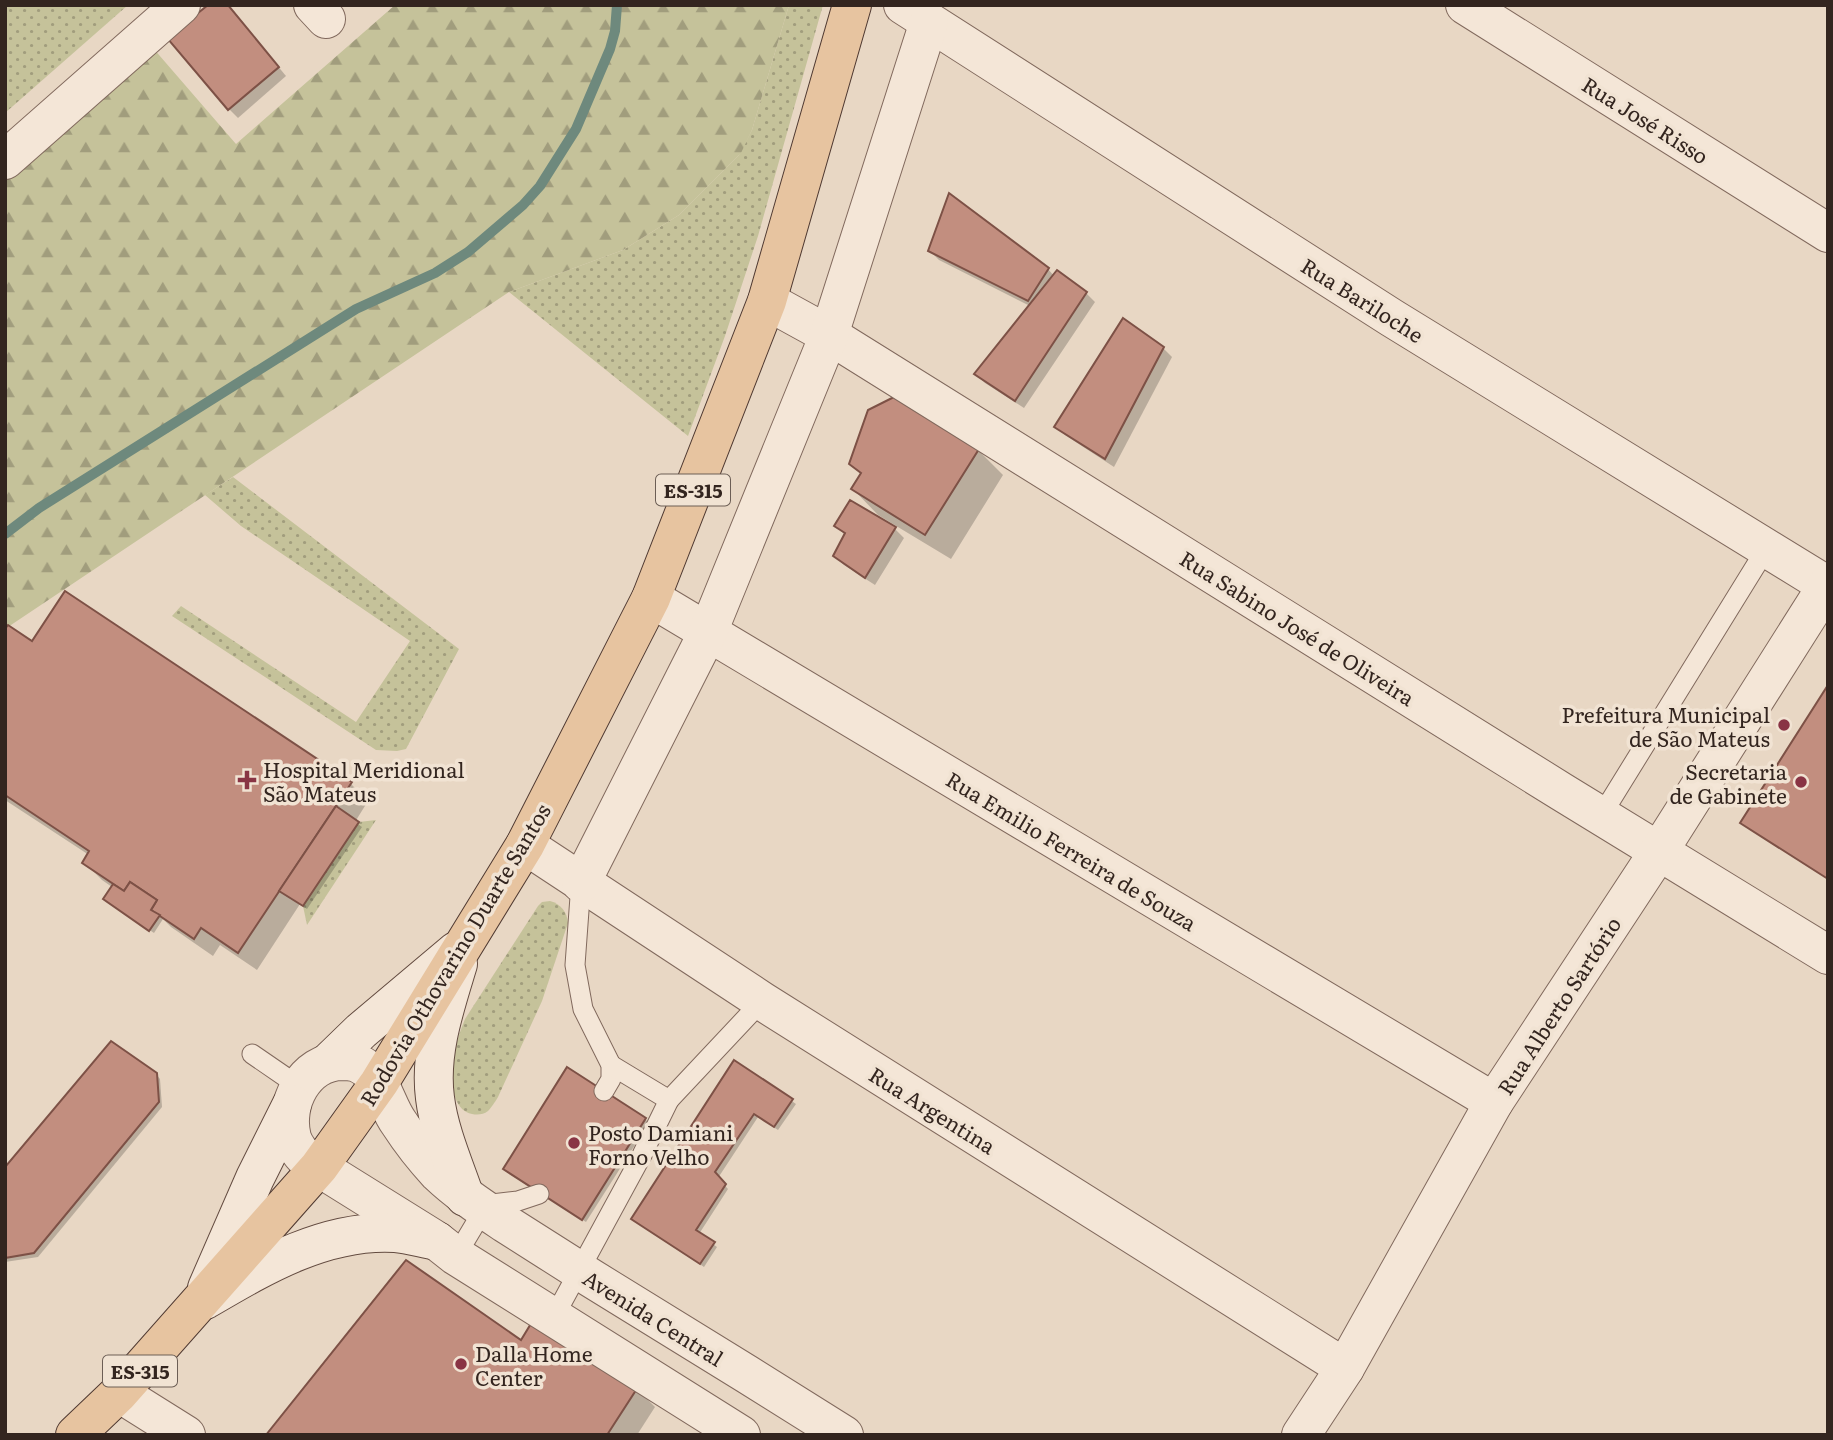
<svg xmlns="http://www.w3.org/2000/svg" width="1833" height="1440" viewBox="0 0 1833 1440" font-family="Literata,serif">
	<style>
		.grass { fill: url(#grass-dots) }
		.forest { fill: url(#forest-firs) }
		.shadow { fill: #0003 }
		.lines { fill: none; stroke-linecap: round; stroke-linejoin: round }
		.stream { stroke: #6e897d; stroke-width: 10 }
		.building { fill: #c28e7f; stroke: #7d5146; stroke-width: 2 }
		.service-casing { stroke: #81695d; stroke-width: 21 }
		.minor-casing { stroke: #81695d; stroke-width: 40 }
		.tertiary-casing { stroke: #81695d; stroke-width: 40 }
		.secondary-casing { stroke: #634b40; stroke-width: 40 }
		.primary-casing { stroke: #4f3931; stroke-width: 40 }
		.service { stroke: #f4e6d7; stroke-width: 19 }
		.minor { stroke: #f4e6d7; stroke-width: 38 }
		.tertiary { stroke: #f4e6d7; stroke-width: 38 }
		.secondary { stroke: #f4e6d7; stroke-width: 38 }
		.primary { stroke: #e7c4a0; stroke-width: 38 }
		.poi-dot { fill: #893444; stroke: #f1e3d3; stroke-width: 2.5 }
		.labels { text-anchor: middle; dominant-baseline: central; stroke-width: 7; stroke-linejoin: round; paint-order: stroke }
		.shield { fill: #f1e3d3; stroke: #6c5e55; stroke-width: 2 }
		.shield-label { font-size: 19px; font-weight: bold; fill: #33251f }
		.street-label { font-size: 21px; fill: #33251f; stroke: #f1e3d3 }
		.poi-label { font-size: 21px; fill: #33251f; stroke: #f1e3d3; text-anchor: start }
	</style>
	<defs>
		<pattern id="grass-dots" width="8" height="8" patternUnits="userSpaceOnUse" patternTransform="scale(1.75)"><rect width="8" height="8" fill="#c5c29a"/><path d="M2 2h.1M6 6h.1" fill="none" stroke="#a19d7d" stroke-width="1.8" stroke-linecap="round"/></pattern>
		<pattern id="forest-firs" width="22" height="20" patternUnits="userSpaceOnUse" patternTransform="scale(1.75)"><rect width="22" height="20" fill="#c5c29a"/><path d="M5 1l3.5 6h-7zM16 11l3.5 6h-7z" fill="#a19d7d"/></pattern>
	</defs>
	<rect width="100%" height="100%" fill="#e8d7c4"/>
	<!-- grass -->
	<g class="grass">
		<polygon points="5,5 128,5 5,113"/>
		<polygon points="789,5 823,5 758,236 725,336 688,436 509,292 623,250 679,215 739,155 752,130"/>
		<polygon points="233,477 459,649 406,749 397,751 376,750 172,616 181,606 356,722 410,641 241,526 205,495"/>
		<polygon points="376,820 307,925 303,906 359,822"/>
		<path d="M550,901C561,904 567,912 568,923L542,1001L498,1097C495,1102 491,1108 488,1111C483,1115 477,1115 472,1114C453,1110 451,1084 452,1067C453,1051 459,1034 465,1019L538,906L542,902Z"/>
	</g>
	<!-- forest -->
	<polygon class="forest" points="395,5 789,5 752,130 741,153 679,215 623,250 509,292 5,629 5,178 153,48 236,144"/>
	<!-- shadow -->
	<g class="shadow">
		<polygon points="227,5 286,76 238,118 229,109"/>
		<polygon points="930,251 1048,269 1054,276 1086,293 1095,302 1024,408 985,383 976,374 1030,306 939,260"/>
		<polygon points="1163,348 1172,357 1114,467 1065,435 1056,426"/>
		<polygon points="978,450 1003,475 951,559 878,515 853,489 862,475 851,464"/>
		<polygon points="836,526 892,526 904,538 875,585 844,565 835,556 846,536"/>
		<polygon points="5,632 350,783 368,801 355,822 362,827 307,909 300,904 257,970 220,945 213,956 171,927 163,919 154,933 109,903 112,887 102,880 84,862 89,855 5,800"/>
		<polygon points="735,1062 796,1104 778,1130 758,1117 718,1178 728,1189 699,1234 717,1247 704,1267 637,1222"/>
		<polygon points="156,1074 160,1079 162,1107 38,1257 5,1262 5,1170"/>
		<polygon points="645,1119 649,1123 586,1222 509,1173"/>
		<polygon points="522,1342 637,1389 655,1407 637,1435 268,1435"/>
	</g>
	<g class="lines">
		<!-- stream -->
		<polyline class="stream" points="5,534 39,508 356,309 435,273 468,252 523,205 540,186 576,129 610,49 615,31 617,5"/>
	</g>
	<!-- building -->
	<g class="building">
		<polygon points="208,5 228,5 279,67 228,110 167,38"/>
		<polygon points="949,193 1049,268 1028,301 928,251"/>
		<polygon points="1057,270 1087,292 1015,401 974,374"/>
		<polygon points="1123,318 1164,347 1105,459 1054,427"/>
		<polygon points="898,395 979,449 925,535 851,489 861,473 849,464 868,410"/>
		<polygon points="850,500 896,527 865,578 833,556 845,533 834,526"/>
		<polygon points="65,591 352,782 238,953 201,928 194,939 151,910 157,900 130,882 124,891 82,863 89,851 5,795 5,629 8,625 32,641"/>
		<polygon points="1828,685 1828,879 1740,823"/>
		<polygon points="336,806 359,822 303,906 279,891"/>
		<polygon points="130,882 157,900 151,910 160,915 149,931 103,899 113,884 124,891"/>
		<polygon points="111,1041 157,1073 159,1102 34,1253 5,1258 5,1167"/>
		<polygon points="734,1060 793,1099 774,1127 754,1114 715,1172 726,1184 696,1230 715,1242 700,1264 631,1219"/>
		<polygon points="567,1067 646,1118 582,1220 503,1169"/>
		<polygon points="406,1260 521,1340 532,1322 638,1387 607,1435 266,1435"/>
	</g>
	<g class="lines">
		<defs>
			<g id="service">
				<polyline points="1601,816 1766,549"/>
				<polyline points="581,883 575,965 583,1009 611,1065 611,1079 604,1091"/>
				<polyline points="252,1054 300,1087"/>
				<polyline points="669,1100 762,1001"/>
				<polyline points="456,1256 484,1209 492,1204 518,1201 539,1194"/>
				<polyline points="554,1317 642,1155 669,1100 611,1065"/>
			</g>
			<g id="minor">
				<polyline points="313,5 326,19"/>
				<polyline points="903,5 1392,318 1828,586"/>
				<polyline points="1465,5 1828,233"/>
				<polyline points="5,160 181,5"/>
				<polyline points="767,301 829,335 1562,792 1828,955"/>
				<polyline points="651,598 1494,1102"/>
				<polyline points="525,845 762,1001 1345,1368"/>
				<polyline points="581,883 708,632 829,335 929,22"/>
				<polyline points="119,1393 186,1435"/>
				<polyline points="1301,1435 1345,1368 1494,1102 1659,851 1828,584"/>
			</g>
			<path id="tertiary" d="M741,1435L456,1256L437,1241L307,1160C301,1154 295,1147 292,1138C283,1104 304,1062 342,1061C347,1061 352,1061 357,1063C382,1073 385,1104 399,1123C410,1140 424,1158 438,1173C459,1193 482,1208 506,1224C534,1242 563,1260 591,1278C676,1330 760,1382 844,1435"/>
			<g id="secondary">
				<path d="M458,964C445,1007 429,1053 435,1098C439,1131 454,1165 465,1197"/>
				<polyline points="330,1061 361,1031 456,951"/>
				<polyline points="207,1288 255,1178 292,1104"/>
				<path d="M205,1300C263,1266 325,1229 395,1233C409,1234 424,1239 437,1241"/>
			</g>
			<polyline id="primary" points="75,1435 119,1393 319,1167 379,1083 525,845 651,598 767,301 852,5"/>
		</defs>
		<!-- service casing -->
		<use href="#service" class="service-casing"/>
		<!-- minor casing -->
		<use href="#minor" class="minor-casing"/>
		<!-- tertiary casing -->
		<use href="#tertiary" class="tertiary-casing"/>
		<!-- secondary casing -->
		<use href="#secondary" class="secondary-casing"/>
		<!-- primary casing -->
		<use href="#primary" class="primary-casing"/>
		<!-- service -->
		<use href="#service" class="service"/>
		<!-- minor -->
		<use href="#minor" class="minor"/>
		<!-- tertiary -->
		<use href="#tertiary" class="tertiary"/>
		<!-- secondary -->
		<use href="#secondary" class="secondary"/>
		<!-- primary -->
		<use href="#primary" class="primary"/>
	</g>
	<!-- markers -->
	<g class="poi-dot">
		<circle cx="1784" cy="725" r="7"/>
		<path d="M243.5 769.5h7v7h7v7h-7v7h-7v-7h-7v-7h7z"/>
		<circle cx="1801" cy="782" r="7"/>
		<circle cx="574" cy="1143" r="7"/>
		<circle cx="461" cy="1364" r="7"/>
	</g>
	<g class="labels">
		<!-- shield labels -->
		<g class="shield">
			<rect x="656" y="474.5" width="74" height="31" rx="5"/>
			<rect x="103" y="1355.5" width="74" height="31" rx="5"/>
		</g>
		<g class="shield-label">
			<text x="693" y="490">ES-315</text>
			<text x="140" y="1371">ES-315</text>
		</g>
		<!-- street labels -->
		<g class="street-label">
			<text transform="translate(1646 119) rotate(32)">Rua José Risso</text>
			<text transform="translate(1363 299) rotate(32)">Rua Bariloche</text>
			<text transform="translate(1298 627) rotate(32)">Rua Sabino José de Oliveira</text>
			<text transform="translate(1072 850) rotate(31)">Rua Emilio Ferreira de Souza</text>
			<text transform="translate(454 954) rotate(-59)">Rodovia Othovarino Duarte Santos</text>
			<text transform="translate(1558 1005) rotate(-57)">Rua Alberto Sartório</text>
			<text transform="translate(933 1109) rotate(32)">Rua Argentina</text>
			<text transform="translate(654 1317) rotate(32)">Avenida Central</text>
		</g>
		<!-- poi labels -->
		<g class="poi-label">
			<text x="1770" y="713" text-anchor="end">Prefeitura Municipal<tspan x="1770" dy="24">de São Mateus</tspan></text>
			<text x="263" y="768">Hospital Meridional<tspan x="263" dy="24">São Mateus</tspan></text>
			<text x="1787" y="770" text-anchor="end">Secretaria<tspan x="1787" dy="24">de Gabinete</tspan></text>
			<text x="588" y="1131">Posto Damiani<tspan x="588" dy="24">Forno Velho</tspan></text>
			<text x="475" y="1352">Dalla Home<tspan x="475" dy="24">Center</tspan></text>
		</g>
	</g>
	<!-- border -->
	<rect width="1833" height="1440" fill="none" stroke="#33251f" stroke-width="14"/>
</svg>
